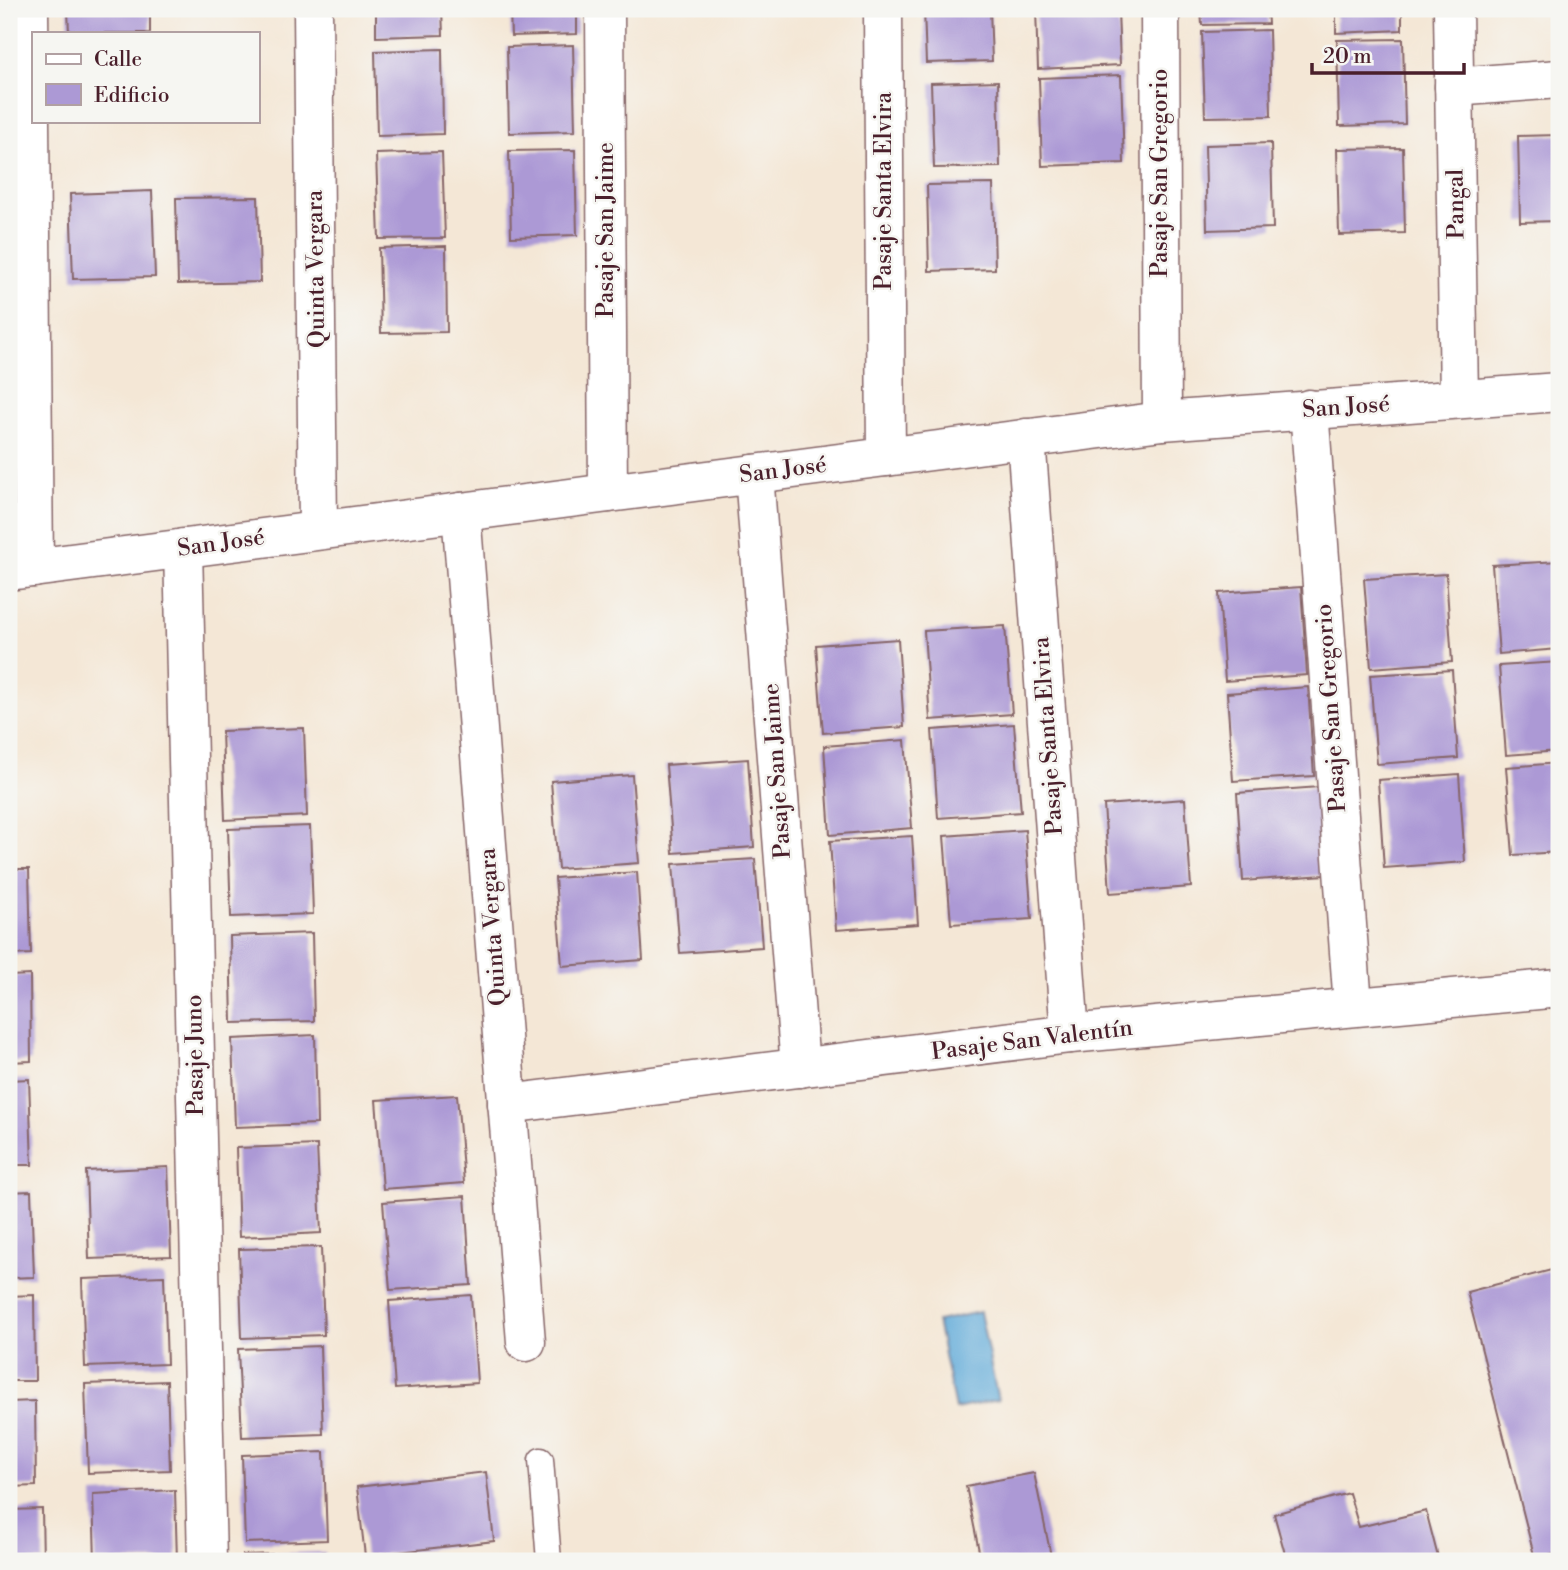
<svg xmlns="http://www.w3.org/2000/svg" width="1568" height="1570" viewBox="0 0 1568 1570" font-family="'Libre Bodoni',serif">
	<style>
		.water { fill: #62abd9; stroke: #566582; stroke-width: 2 }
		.building { fill: #ac99d5 }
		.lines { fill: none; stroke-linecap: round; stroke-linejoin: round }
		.lane-casing { stroke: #866567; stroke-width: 27 }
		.street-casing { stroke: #866567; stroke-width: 41 }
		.lane { stroke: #fff; stroke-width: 24 }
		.street { stroke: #fff; stroke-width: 38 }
		.labels { text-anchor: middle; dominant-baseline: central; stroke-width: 5; stroke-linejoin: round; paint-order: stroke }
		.street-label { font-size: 23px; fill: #4a1f2b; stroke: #f6f6f2 }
	</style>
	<rect width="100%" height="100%" fill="#f6f6f2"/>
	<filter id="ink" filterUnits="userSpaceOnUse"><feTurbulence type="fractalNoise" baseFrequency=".0143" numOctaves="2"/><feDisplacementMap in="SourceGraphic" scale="14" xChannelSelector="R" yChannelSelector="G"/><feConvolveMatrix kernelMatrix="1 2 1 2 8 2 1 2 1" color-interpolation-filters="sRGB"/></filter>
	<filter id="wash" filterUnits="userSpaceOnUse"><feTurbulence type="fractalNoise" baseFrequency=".00686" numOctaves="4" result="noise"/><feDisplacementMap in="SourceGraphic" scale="28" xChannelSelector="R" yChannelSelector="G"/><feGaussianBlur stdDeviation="1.57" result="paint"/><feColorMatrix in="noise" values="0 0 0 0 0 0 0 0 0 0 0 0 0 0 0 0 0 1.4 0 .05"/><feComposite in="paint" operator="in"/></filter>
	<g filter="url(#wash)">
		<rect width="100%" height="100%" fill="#f4e7d6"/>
		<!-- water -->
		<polygon class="water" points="980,1312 998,1400 955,1409 937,1321"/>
		<g id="blocks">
			<!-- building -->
			<g class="building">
				<polygon points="68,9 150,9 150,33 69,33"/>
				<polygon points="376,9 442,9 443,35 376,37"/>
				<polygon points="510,9 577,9 577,34 511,36"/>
				<polygon points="924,9 990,9 992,61 926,63"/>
				<polygon points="1036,9 1118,9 1120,65 1038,69"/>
				<polygon points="1201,9 1267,9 1268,24 1202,25"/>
				<polygon points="1336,9 1402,9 1402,30 1336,33"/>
				<polygon points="1269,30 1271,116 1205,117 1202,32"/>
				<polygon points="1403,39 1405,124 1339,126 1337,40"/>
				<polygon points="573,45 575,131 509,133 507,47"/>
				<polygon points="442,49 443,134 377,136 375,51"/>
				<polygon points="1121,75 1124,163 1042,166 1039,78"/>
				<polygon points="998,81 1000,167 934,168 931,83"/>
				<polygon points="1559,135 1559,221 1520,222 1518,136"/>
				<polygon points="1271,143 1273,228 1207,230 1205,145"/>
				<polygon points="1403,148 1405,233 1339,235 1337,149"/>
				<polygon points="575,150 577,235 511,237 509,151"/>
				<polygon points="442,152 445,238 379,239 376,154"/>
				<polygon points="993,184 995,269 929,271 927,185"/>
				<polygon points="152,191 155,277 73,279 70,194"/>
				<polygon points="258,197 260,282 178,284 176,198"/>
				<polygon points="446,246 447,332 381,333 379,248"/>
				<polygon points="1559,561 1559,649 1499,654 1492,565"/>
				<polygon points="1446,574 1452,662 1371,668 1364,579"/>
				<polygon points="1301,587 1307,675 1225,681 1219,593"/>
				<polygon points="1005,626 1012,714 930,720 924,631"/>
				<polygon points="898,639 904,727 823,733 816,645"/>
				<polygon points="1559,662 1559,751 1506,755 1499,666"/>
				<polygon points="1452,670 1458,758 1377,764 1370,675"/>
				<polygon points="1308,687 1314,776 1233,781 1227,693"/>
				<polygon points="1014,724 1021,812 938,818 932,730"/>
				<polygon points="304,728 307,816 225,820 222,731"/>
				<polygon points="905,740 912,828 830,835 824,746"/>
				<polygon points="748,759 754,847 673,853 666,765"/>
				<polygon points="1559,763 1559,852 1513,855 1506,767"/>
				<polygon points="1459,774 1465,862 1384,868 1378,780"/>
				<polygon points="632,775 639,863 558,869 551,781"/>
				<polygon points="1319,787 1325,875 1243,881 1237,793"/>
				<polygon points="1185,799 1191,887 1110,893 1104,805"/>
				<polygon points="310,826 313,914 231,917 228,829"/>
				<polygon points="1025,830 1032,919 951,924 944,836"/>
				<polygon points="912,836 918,924 836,930 830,841"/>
				<polygon points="755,859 762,947 680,953 673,864"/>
				<polygon points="9,869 29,869 31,954 9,955"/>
				<polygon points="637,872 643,960 562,966 555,878"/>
				<polygon points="312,933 314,1021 232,1023 230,936"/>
				<polygon points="30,975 31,1061 9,1062 9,976"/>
				<polygon points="315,1035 317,1124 235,1127 232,1039"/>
				<polygon points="29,1079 32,1165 9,1165 9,1080"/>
				<polygon points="457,1095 464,1183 383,1189 376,1100"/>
				<polygon points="317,1145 321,1233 239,1237 236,1148"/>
				<polygon points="168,1167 171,1256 89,1259 86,1171"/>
				<polygon points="31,1191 34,1277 9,1278 9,1192"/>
				<polygon points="465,1196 471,1285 390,1290 383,1202"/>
				<polygon points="321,1247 324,1335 242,1338 239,1249"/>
				<polygon points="1559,1268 1559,1553 1535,1559 1467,1292"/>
				<polygon points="164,1276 167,1364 85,1367 82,1279"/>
				<polygon points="34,1295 35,1381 9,1381 9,1296"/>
				<polygon points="471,1295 477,1383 395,1389 389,1301"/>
				<polygon points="320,1346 323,1434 242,1437 238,1349"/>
				<polygon points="167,1381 170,1470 88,1473 85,1384"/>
				<polygon points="35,1401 36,1486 9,1487 9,1402"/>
				<polygon points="324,1452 327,1540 245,1543 242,1455"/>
				<polygon points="486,1472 494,1541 365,1556 357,1487"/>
				<polygon points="1034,1473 1052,1561 981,1561 966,1486"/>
				<polygon points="175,1490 177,1561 95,1561 93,1494"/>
				<polygon points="1349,1493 1359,1527 1426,1511 1439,1561 1287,1561 1274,1514"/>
				<polygon points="42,1509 43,1561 9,1561 9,1510"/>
				<polygon points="325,1552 325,1561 243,1561 243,1555"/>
			</g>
		</g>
	</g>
	<g filter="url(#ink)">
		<use href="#blocks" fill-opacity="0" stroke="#866567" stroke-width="2"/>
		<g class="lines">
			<defs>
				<polyline id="lane" points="541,1460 549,1561"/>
				<g id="street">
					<polyline points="29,9 34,568"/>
					<polyline points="313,9 318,530"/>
					<polyline points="605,9 608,493"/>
					<polyline points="883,9 886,457"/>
					<polyline points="1160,9 1162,421"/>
					<polyline points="1453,9 1459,399"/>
					<polyline points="1454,87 1559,79"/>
					<polyline points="1309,409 1353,1006"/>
					<polyline points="1026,438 1070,1034"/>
					<polyline points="754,474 800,1068"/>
					<polyline points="461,512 526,1342"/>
					<polyline points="183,548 207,1561"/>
					<polyline points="9,571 1162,421 1559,392"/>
					<polyline points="507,1104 1070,1034 1559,988"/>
				</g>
			</defs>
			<!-- lane casing -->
			<use href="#lane" class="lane-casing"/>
			<!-- street casing -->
			<use href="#street" class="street-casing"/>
			<!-- lane -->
			<use href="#lane" class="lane"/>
			<!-- street -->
			<use href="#street" class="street"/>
		</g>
	</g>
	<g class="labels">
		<!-- street labels -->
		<g class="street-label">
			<text transform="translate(1160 173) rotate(-90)">Pasaje San Gregorio</text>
			<text transform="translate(884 191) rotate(-90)">Pasaje Santa Elvira</text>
			<text transform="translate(1456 204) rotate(-91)">Pangal</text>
			<text transform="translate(606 230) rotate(-90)">Pasaje San Jaime</text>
			<text transform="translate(316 269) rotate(-91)">Quinta Vergara</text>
			<text transform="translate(1346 407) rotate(-4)">San José</text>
			<text transform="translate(783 470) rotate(-7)">San José</text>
			<text transform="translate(221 543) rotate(-8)">San José</text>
			<text transform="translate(1331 708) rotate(-94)">Pasaje San Gregorio</text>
			<text transform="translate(1048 736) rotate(-94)">Pasaje Santa Elvira</text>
			<text transform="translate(777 771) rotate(-94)">Pasaje San Jaime</text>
			<text transform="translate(493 927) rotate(-94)">Quinta Vergara</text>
			<text transform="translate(1032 1040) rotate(-7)">Pasaje San Valentín</text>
			<text transform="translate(195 1055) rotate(-91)">Pasaje Juno</text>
		</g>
	</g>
	<!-- margin -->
	<rect width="1568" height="1570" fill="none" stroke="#f6f6f2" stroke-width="35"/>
	<!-- legend -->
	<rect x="32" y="32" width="228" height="91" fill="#f6f6f2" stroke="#b1a0a2" stroke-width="2"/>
	<rect x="46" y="54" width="35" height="10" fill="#ffffff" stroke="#b1a0a2" stroke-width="2"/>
	<text x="94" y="66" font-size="21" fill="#4a1f2b">Calle</text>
	<rect x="46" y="84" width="35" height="21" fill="#ac99d5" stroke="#b1a0a2" stroke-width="2"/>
	<text x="94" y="102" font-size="21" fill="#4a1f2b">Edificio</text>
	<!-- scale -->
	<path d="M1312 63v10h152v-10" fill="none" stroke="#4a1f2b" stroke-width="3.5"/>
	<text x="1323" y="63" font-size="21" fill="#4a1f2b" stroke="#f6f6f2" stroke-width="5" paint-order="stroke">20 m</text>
</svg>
